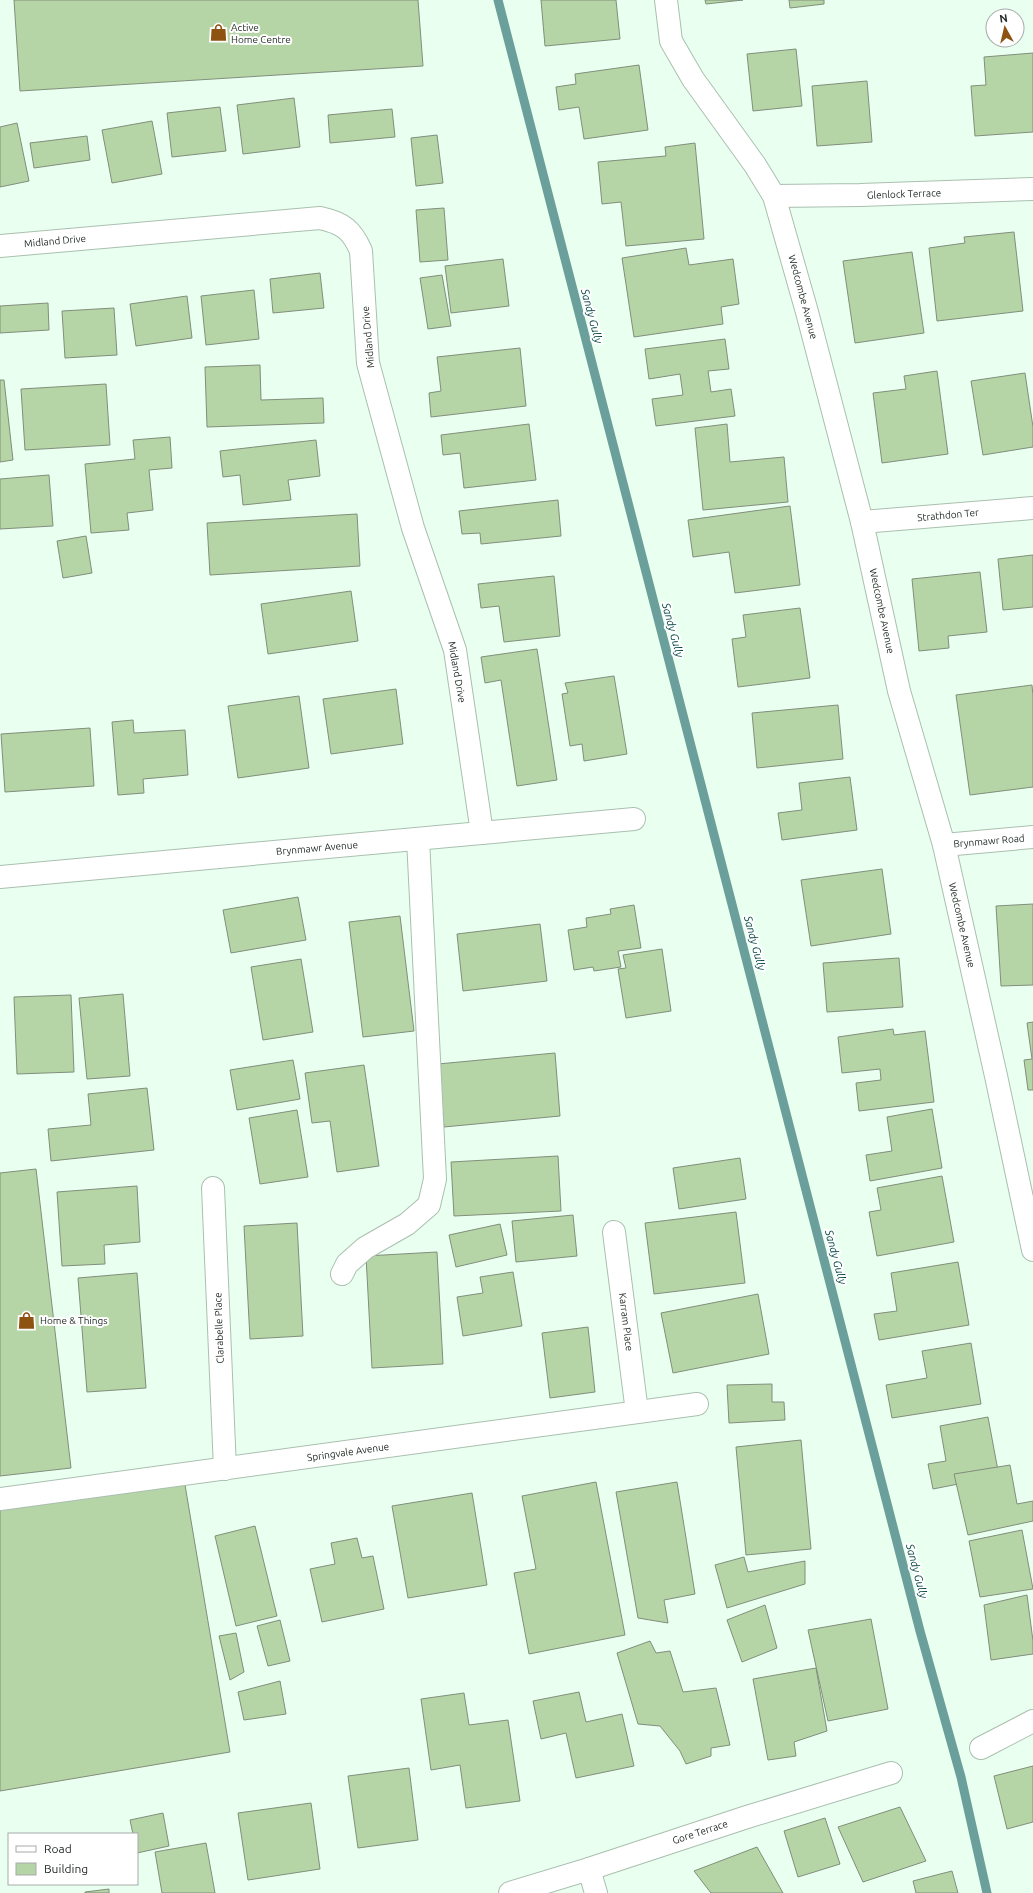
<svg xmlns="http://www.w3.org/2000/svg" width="1033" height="1893" viewBox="0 0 1033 1893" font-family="Ubuntu,sans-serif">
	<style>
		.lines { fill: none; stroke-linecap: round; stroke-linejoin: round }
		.stream { stroke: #6b9f9b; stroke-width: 9 }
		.building { fill: #b6d5a7; stroke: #818e7b }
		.street-casing { stroke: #aabfb0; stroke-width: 24 }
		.street { stroke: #fff; stroke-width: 22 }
		.labels { text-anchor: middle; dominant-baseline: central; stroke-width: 4; stroke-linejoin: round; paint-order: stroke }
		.poi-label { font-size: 10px; fill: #242d27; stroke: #fff; text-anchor: start }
		.street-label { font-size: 10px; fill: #242d27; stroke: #fff }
		.water-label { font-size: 11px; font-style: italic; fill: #004341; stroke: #fff }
	</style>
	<rect width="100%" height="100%" fill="#e9ffef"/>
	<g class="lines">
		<!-- stream -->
		<polyline class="stream" points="498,0 920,1631 961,1777 987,1893"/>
	</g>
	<!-- building -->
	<g class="building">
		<polygon points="14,0 418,0 423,66 20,91"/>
		<polygon points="541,0 616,0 620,39 545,46"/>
		<polygon points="705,0 743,0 706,4"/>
		<polygon points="789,0 824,0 824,4 790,8"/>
		<polygon points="796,49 802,106 753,111 747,54"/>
		<polygon points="1033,53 1033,132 975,136 971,86 986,85 984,57"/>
		<polygon points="639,65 648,130 584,139 579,107 559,110 556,87 576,84 575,74"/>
		<polygon points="867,81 872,142 817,146 812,86"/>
		<polygon points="294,98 300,147 243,154 237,105"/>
		<polygon points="220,107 226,151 172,157 167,113"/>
		<polygon points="392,109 395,137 330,143 328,115"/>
		<polygon points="152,121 162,174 112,183 102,130"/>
		<polygon points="17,123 29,181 0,187 0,127"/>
		<polygon points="437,135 443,183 416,186 411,138"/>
		<polygon points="87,136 90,160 34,168 30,143"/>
		<polygon points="695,143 704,239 626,246 621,202 602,204 598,162 666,156 665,147"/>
		<polygon points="444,208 448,260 420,262 416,210"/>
		<polygon points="1014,232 1023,311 937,321 929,248 965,243 964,237"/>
		<polygon points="686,248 689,265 733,259 739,304 721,307 723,324 634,337 622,258"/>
		<polygon points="912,252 924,333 855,343 843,261"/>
		<polygon points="503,259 509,306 451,313 445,266"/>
		<polygon points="320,273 324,308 273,313 270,279"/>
		<polygon points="442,275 451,326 428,329 420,278"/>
		<polygon points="254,290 259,339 206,345 201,296"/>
		<polygon points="187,296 192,338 136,346 130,304"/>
		<polygon points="48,303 49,330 0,333 0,306"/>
		<polygon points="114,308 117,355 65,358 62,311"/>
		<polygon points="725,339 729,369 708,371 711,392 731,389 735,416 656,426 652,399 683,395 680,374 649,379 645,349"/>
		<polygon points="520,348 526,406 431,417 429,393 441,391 437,357"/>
		<polygon points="260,365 261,400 323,398 324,423 207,427 205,367"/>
		<polygon points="937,371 948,454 882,463 873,393 906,389 904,376"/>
		<polygon points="1025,373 1033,427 1033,447 983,455 971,381"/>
		<polygon points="0,380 4,380 13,460 0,462"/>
		<polygon points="106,384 110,445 25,450 21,389"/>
		<polygon points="529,424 536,480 464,488 460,453 443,455 441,435"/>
		<polygon points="727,424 730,462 784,457 788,502 703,510 695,428"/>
		<polygon points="170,437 172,468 149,470 153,510 127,513 129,530 91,533 85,464 135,459 133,440"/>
		<polygon points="316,440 320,476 288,480 291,500 243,505 240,475 223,477 220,451"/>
		<polygon points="49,475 53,526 0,529 0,479"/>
		<polygon points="558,500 561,536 481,544 480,533 462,534 459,511"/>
		<polygon points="790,506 800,585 735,593 729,552 693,557 688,520"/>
		<polygon points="357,514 360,566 210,575 207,523"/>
		<polygon points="86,536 92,573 63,578 57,541"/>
		<polygon points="1033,555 1033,607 1003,610 998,559"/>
		<polygon points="980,572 987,632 948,636 949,648 919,651 912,579"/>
		<polygon points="554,576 560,636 504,642 499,606 481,608 478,584"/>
		<polygon points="351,591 358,641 268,654 261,604"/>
		<polygon points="800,608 810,678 738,687 732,639 746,637 743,615"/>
		<polygon points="537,649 557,780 517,786 501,680 485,683 481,657"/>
		<polygon points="614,676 627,754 584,761 582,744 570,746 562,694 568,693 565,683"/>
		<polygon points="1032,685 1033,696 1033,787 970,795 956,695"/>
		<polygon points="396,689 403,744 331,754 323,699"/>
		<polygon points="299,696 309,768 238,778 228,706"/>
		<polygon points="838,705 843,759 757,768 752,713"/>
		<polygon points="133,720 134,733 185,730 188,775 143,779 144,793 118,795 112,722"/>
		<polygon points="90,728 94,786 5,792 1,734"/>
		<polygon points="850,777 857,830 782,840 778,813 802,810 799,783"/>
		<polygon points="882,869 891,934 811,946 801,880"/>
		<polygon points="298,897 306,940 231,953 223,910"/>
		<polygon points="1033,904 1033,985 1001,986 996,906"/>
		<polygon points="634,905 641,948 618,951 621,967 594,971 593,967 574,970 568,930 587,927 586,918 611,914 610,909"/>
		<polygon points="400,916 414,1031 363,1037 349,922"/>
		<polygon points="540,924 547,981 463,991 457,934"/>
		<polygon points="662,949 671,1011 626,1018 618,969 626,968 623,955"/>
		<polygon points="899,958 903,1007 827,1012 823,963"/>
		<polygon points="301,959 313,1032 263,1040 251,967"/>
		<polygon points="123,994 130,1076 87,1079 79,998"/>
		<polygon points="71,995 74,1072 17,1074 14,997"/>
		<polygon points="1033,1022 1033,1090 1028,1090 1024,1060 1032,1059 1027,1023"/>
		<polygon points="893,1029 894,1035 925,1031 934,1102 859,1111 856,1083 881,1080 880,1069 842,1073 838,1037"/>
		<polygon points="555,1053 560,1116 444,1127 438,1064"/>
		<polygon points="293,1060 300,1099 237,1110 230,1070"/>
		<polygon points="364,1065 379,1166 337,1172 330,1121 312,1123 305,1073"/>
		<polygon points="147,1088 154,1150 51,1161 48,1129 91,1125 88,1094"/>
		<polygon points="932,1109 942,1168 870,1181 866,1155 892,1151 887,1117"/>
		<polygon points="297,1110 308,1177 260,1184 249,1118"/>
		<polygon points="558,1156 561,1211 454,1216 451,1162"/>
		<polygon points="740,1158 746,1199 679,1209 673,1168"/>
		<polygon points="36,1169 71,1468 0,1476 0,1173"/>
		<polygon points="942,1176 954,1242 877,1256 869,1212 881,1210 877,1188"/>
		<polygon points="137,1186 140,1242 104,1245 105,1264 62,1266 57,1192"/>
		<polygon points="736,1212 745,1283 654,1294 645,1223"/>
		<polygon points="573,1215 577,1256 516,1262 512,1221"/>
		<polygon points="297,1223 303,1336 250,1339 244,1226"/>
		<polygon points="500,1224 507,1255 456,1267 449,1235"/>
		<polygon points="437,1252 443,1364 372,1368 366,1256"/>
		<polygon points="958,1262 969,1325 879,1340 874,1314 897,1311 891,1273"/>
		<polygon points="513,1272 522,1326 463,1336 457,1297 483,1293 480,1277"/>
		<polygon points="137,1273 146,1388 87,1392 78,1278"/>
		<polygon points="758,1294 769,1354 673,1373 661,1313"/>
		<polygon points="588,1327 595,1392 550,1398 542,1333"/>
		<polygon points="971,1343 981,1404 892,1418 886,1385 927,1378 922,1351"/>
		<polygon points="772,1384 772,1402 784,1402 785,1420 729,1423 727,1385"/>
		<polygon points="988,1417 999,1476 933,1489 928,1464 946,1461 940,1426"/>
		<polygon points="801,1440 811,1549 746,1555 736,1447"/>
		<polygon points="1010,1465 1017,1504 1033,1501 1033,1521 968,1535 954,1474"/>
		<polygon points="184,1479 230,1752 0,1791 0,1510"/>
		<polygon points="596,1482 625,1635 529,1654 514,1573 536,1569 522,1496"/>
		<polygon points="677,1482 695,1594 664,1600 668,1623 638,1618 616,1492"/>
		<polygon points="472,1493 487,1585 408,1598 392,1506"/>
		<polygon points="255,1526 277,1616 236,1626 215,1536"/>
		<polygon points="1022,1530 1033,1589 980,1597 969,1541"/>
		<polygon points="357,1538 362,1558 373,1556 384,1609 322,1622 310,1569 335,1564 331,1543"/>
		<polygon points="744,1557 748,1572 805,1561 805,1584 727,1608 715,1565"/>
		<polygon points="1027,1595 1033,1641 1033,1654 991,1660 984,1605"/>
		<polygon points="765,1605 777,1648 742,1662 727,1620"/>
		<polygon points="871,1619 888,1709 828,1721 808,1630"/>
		<polygon points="280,1620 290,1661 268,1666 257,1626"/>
		<polygon points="236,1633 244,1672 230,1680 219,1636"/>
		<polygon points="650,1641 656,1653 670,1651 683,1692 716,1688 730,1745 711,1748 711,1756 686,1764 680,1751 660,1726 638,1724 617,1653"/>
		<polygon points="816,1668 827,1731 794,1742 796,1756 768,1760 753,1679"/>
		<polygon points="280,1681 286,1714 244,1720 238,1692"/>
		<polygon points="579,1692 586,1722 622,1714 634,1766 576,1778 566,1733 541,1739 533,1701"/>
		<polygon points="464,1693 469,1725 508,1720 520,1801 466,1808 460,1765 431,1770 421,1699"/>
		<polygon points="1033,1766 1033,1822 1007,1829 994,1776"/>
		<polygon points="409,1768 418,1840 358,1848 348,1776"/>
		<polygon points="311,1803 320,1869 248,1880 238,1813"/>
		<polygon points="900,1807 926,1861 863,1882 838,1827"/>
		<polygon points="163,1813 169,1846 137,1853 137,1834 133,1834 130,1820"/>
		<polygon points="825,1818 840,1864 798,1877 784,1831"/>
		<polygon points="206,1843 215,1893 162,1893 155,1852"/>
		<polygon points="757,1847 783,1893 711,1893 694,1871"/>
		<polygon points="952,1871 958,1893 916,1893 913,1881"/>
		<polygon points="109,1889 109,1893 85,1893 85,1892"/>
	</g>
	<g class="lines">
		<defs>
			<g id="street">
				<polyline points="666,0 671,41 693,79 755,165 774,196 807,312 862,522 899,691 944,845 996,1076 1033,1250"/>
				<polyline points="774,196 860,195 1033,189"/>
				<path d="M0,246L320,218C343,223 352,230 361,251L368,363L413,528L455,650L482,833"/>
				<polyline points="862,522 1033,508"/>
				<polyline points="944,845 1033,837"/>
				<polyline points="0,877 634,819"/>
				<polyline points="213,1188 225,1469"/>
				<polyline points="614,1232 637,1412"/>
				<polyline points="342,1274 347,1264 365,1248 407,1224 429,1205 435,1179 418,839"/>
				<polyline points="0,1499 697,1404"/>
				<polyline points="981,1748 1033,1721"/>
				<polyline points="589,1869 596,1893"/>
				<polyline points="510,1893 589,1869 747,1817 891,1773"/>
			</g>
		</defs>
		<!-- street casing -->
		<use href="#street" class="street-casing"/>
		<!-- street -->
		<use href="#street" class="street"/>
	</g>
	<!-- icons -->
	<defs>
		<symbol id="shop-bare" viewBox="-9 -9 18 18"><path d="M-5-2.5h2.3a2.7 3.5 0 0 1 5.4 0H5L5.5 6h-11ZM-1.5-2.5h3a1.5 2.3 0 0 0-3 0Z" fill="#8e5211" stroke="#fff" stroke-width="2.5" paint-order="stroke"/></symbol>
	</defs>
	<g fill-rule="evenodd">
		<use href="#shop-bare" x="206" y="20" width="25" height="25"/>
		<use href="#shop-bare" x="14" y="1308" width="25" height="25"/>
	</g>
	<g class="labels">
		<!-- poi labels -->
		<g class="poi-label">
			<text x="231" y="27">Active<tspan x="231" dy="12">Home Centre</tspan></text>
			<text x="40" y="1320">Home &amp; Things</text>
		</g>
		<!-- street labels -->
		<g class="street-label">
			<text transform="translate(904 194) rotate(-2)">Glenlock Terrace</text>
			<text transform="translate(55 241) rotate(-5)">Midland Drive</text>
			<text transform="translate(803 297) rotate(75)">Wedcombe Avenue</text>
			<text transform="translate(368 337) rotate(-95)">Midland Drive</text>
			<text transform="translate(948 515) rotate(-5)">Strathdon Ter</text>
			<text transform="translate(882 611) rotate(78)">Wedcombe Avenue</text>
			<text transform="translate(457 672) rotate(80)">Midland Drive</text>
			<text transform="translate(989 841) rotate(-5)">Brynmawr Road</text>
			<text transform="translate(317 848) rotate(-5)">Brynmawr Avenue</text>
			<text transform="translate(962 925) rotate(77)">Wedcombe Avenue</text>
			<text transform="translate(626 1322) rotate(83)">Karram Place</text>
			<text transform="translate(219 1328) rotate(-92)">Clarabelle Place</text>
			<text transform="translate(348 1452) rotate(-8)">Springvale Avenue</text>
			<text transform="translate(700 1832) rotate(-18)">Gore Terrace</text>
		</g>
		<!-- water labels -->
		<g class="water-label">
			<text transform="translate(592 316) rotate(75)">Sandy Gully</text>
			<text transform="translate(673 630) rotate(75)">Sandy Gully</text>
			<text transform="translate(755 943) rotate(75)">Sandy Gully</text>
			<text transform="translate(836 1257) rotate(75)">Sandy Gully</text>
			<text transform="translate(917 1571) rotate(75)">Sandy Gully</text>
		</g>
	</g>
	<!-- legend -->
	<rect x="8" y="1833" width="130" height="52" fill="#ffffff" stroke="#a7aba9"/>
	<rect x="16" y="1846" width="20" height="6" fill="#ffffff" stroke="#a7aba9"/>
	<text x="44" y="1853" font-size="12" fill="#242d27">Road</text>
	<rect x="16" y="1863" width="20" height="12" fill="#b6d5a7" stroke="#a7aba9"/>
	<text x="44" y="1873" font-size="12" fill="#242d27">Building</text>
	<!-- north arrow -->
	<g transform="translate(1005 28) rotate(352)"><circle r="19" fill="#ffffff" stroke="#a7aba9"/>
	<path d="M0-3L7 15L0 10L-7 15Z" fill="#8e5211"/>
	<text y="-6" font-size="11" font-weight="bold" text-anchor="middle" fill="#242d27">N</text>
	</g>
</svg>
